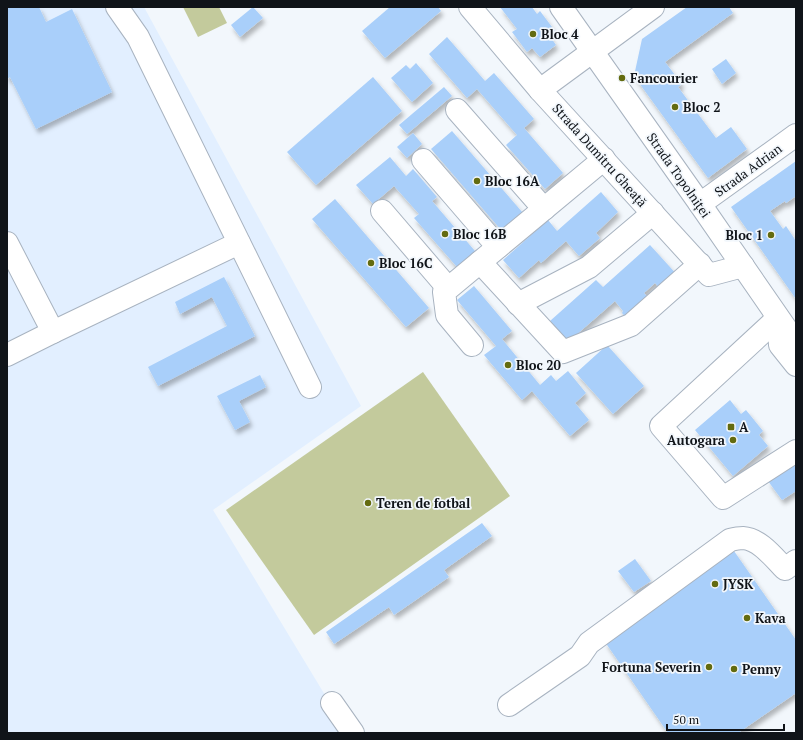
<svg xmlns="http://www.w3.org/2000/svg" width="803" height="740" viewBox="0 0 803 740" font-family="'PT Serif',serif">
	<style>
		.built { fill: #e2efff }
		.green { fill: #c3ca9c }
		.building { fill: #a9cffa; filter: url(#shadow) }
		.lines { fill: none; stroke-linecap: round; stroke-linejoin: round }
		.minor-casing { stroke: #a8b3c0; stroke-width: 24 }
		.minor { stroke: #fff; stroke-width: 22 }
		.poi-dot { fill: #636b0f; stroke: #f2f7fc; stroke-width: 1.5 }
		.labels { text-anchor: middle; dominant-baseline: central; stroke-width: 3.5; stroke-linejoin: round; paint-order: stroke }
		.poi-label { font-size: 13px; font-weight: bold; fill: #101419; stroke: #f2f7fc; text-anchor: start }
		.street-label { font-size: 13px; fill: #101419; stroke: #f2f7fc }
	</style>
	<defs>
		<filter id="shadow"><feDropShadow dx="2.5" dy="4.5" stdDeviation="2" flood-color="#0004"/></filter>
	</defs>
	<rect width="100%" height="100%" fill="#f2f7fc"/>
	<!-- built -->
	<polygon class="built" points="7,7 144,7 361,406 213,510 348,733 7,733"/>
	<!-- green -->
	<g class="green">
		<polygon points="183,7 219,7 227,23 198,37"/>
		<polygon points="423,372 510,496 314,635 226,510"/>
	</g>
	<!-- building -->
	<g class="building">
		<polygon points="7,7 39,7 46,22 72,9 112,92 36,129 10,77 7,79"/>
		<polygon points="253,7 263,18 240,37 231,25"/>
		<polygon points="390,7 438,7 441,11 385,58 362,31"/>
		<polygon points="500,7 532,7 537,14 540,11 555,31 549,35 556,45 540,57 532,48 527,52 512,32 517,29"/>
		<polygon points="687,7 729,7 733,13 665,62 682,84 678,87 716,138 731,127 747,149 708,178 634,76 642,39"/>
		<polygon points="447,37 485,81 494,73 534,119 524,128 563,173 545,189 506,145 517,135 477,89 467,98 429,54"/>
		<polygon points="726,59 736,73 722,84 712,69"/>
		<polygon points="416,63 433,83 412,102 391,78 406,65 410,69"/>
		<polygon points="373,77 402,111 316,185 287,152"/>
		<polygon points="444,87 452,96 407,134 399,125"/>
		<polygon points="452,131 523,213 502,231 431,149"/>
		<polygon points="413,133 422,144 407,158 397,147"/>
		<polygon points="390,157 406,176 413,169 437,197 432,201 475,251 457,267 414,218 419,214 394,186 373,204 356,185"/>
		<polygon points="796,161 796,196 786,203 785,201 770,211 783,229 786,226 796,241 796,299 731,207"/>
		<polygon points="601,192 618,212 596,233 600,238 579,256 566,241 541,263 539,260 519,278 503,260 548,220 557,231"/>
		<polygon points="335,199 429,308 406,327 312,219"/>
		<polygon points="650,245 679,277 662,291 655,283 644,293 653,303 630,322 622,313 623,311 615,301 568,342 550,321 596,280 603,287"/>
		<polygon points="224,277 255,336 158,386 148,367 227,326 212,297 180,314 175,302"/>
		<polygon points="474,286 512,331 502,339 540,385 551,375 556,381 568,371 586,393 575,403 589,420 570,436 532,391 522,400 484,355 496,346 457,300"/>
		<polygon points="607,345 644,386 613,414 576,373"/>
		<polygon points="260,375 266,387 239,401 250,422 235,430 217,396"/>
		<polygon points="730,400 741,414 746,410 763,431 759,435 768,446 733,476 695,430"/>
		<polygon points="796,464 796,491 782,500 768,481"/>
		<polygon points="482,523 492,536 444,570 449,577 394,615 389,607 334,644 326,632"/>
		<polygon points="734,551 796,640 796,693 738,733 668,733 605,642"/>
		<polygon points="635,559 651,581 634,592 618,571"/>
	</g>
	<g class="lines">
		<defs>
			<g id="minor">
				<polyline points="117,7 138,37 310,387"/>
				<polyline points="470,7 540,90 709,275 743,266"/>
				<polyline points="561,7 700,204 796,343"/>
				<polyline points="540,90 653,7"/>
				<polyline points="457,110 544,209"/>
				<polyline points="423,160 498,247"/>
				<polyline points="700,204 796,135"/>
				<polyline points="382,211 448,288"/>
				<polyline points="7,243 53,332"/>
				<polyline points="480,262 563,352 631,325 700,264"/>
				<polyline points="518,304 589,267 653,213"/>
				<polyline points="778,318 661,426 723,498 796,451"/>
				<polyline points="779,331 780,345 796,365"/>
				<polyline points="472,345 447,315 444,292 604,159"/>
				<polyline points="7,355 53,332 239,243"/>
				<polyline points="332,703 353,733"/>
				<path d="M509,705L580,656L589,643L730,540C734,539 739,538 743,538C760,539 774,558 785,569L796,561"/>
			</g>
		</defs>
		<!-- minor casing -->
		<use href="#minor" class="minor-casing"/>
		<!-- minor -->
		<use href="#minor" class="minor"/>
	</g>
	<!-- markers -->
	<g class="poi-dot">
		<circle cx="533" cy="34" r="4"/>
		<circle cx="622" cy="78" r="4"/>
		<circle cx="675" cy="107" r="4"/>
		<circle cx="477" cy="181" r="4"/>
		<circle cx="445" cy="234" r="4"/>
		<circle cx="771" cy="235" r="4"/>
		<circle cx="371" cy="263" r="4"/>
		<circle cx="508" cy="365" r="4"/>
		<rect x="727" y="423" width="8" height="8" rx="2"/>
		<circle cx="733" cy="440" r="4"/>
		<circle cx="368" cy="503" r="4"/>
		<circle cx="715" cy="584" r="4"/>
		<circle cx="747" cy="618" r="4"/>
		<circle cx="709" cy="667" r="4"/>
		<circle cx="734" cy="669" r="4"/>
	</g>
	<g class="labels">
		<!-- poi labels -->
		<g class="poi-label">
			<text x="541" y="34">Bloc 4</text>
			<text x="630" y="78">Fancourier</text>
			<text x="683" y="107">Bloc 2</text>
			<text x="485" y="181">Bloc 16A</text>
			<text x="453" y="234">Bloc 16B</text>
			<text x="763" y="235" text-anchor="end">Bloc 1</text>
			<text x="379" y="263">Bloc 16C</text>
			<text x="516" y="365">Bloc 20</text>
			<text x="739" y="427">A</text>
			<text x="725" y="440" text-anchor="end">Autogara</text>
			<text x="376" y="503">Teren de fotbal</text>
			<text x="723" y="584">JYSK</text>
			<text x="755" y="618">Kava</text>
			<text x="701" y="667" text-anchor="end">Fortuna Severin</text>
			<text x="742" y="669">Penny</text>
		</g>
		<!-- street labels -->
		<g class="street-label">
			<text transform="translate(600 155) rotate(48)">Strada Dumitru Gheață</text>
			<text transform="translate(748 170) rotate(-36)">Strada Adrian</text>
			<text transform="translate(679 175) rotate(55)">Strada Topolniței</text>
		</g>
	</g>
	<!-- border -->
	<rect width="803" height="740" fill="none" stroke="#101419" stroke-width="16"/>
	<!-- scale -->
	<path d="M667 724v6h117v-6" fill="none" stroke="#101419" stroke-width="2"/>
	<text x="673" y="724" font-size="12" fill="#101419" stroke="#f2f7fc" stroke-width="3" paint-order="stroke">50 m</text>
</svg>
